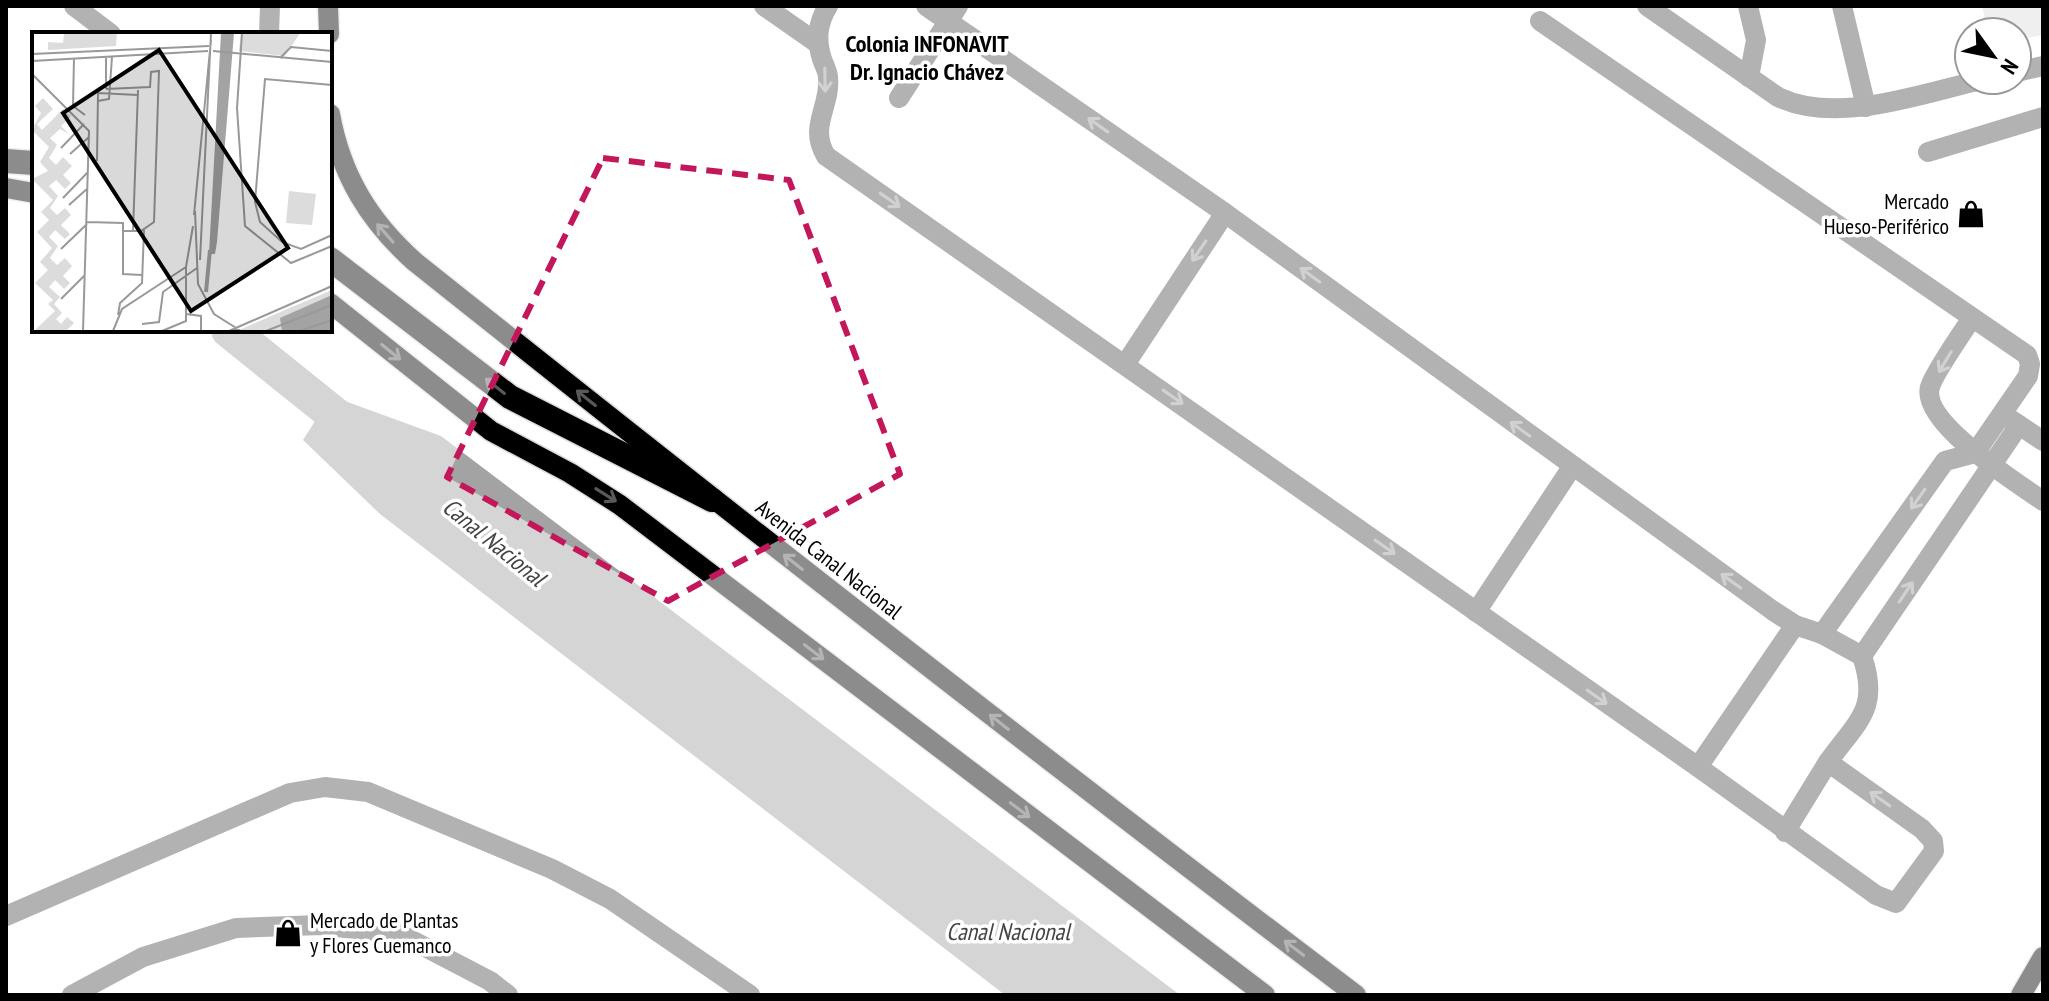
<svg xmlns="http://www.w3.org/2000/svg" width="2049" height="1001" viewBox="0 0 2049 1001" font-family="'PT Sans Narrow',sans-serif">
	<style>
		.green { fill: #dcdcdc }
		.water { fill: #a3a3a3 }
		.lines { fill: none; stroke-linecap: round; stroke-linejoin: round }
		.canal { stroke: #a3a3a3; stroke-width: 36 }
		.major-casing { stroke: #dbdbdb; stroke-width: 23 }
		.highway-casing { stroke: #dbdbdb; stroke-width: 27 }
		.minor { stroke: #555; stroke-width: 20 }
		.major { stroke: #000; stroke-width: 20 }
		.highway { stroke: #000; stroke-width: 24 }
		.oneway { stroke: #999 }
		.oneway2 { stroke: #595959 }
		.marked { fill: none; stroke: #c2185b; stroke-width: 6; stroke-dasharray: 16 10; stroke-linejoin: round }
		.labels { text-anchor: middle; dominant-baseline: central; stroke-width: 7; stroke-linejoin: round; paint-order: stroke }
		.poi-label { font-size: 22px; fill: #000; stroke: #fff; text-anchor: end }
		.street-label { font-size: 22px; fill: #000; stroke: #fff }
		.neighbourhood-label { font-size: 24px; font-weight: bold; fill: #000; stroke: #fff }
		.water-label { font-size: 24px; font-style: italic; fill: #444; stroke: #fff }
		.inset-river { fill: none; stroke: #a3a3a3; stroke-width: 4 }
		.inset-road { fill: none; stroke: #999; stroke-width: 2 }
		.view { fill: #000; fill-opacity: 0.15; stroke: #000; stroke-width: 4 }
		.inset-edge { fill: none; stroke: #000; stroke-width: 4 }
	</style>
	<rect width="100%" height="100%" fill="#fff"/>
	<!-- green -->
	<polygon class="green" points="1982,6 2043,6 2043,35 2017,40 2017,32 1988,32"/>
	<!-- water -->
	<polygon class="water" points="331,396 441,436 1180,995 1005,995 380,514 303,440"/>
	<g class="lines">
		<!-- canal -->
		<polyline class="canal" points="229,330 361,436"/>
		<defs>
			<g id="major">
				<polyline points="328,6 329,34"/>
				<path d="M330,114C341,175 369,221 415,262C726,510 1039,755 1356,995"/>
				<polyline points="6,188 34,193"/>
				<polyline points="330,303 491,431 570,473 620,505 1265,995"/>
				<polyline points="2021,995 2043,957"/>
			</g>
			<g id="highway">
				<polyline points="6,161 34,163"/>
				<polyline points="330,259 510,397 712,500"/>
			</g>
		</defs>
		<!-- major casing -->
		<use href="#major" class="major-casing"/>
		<!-- highway casing -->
		<use href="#highway" class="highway-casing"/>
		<!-- minor -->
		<g class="minor">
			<polyline points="74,6 111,34"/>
			<polyline points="764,6 817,43"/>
			<path d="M828,6C817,24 816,40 822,59C824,65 828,72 828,77C831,107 808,126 826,156L1698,767L1876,895L1896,903L1934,851L1933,841L1922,829L1828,762C1858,720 1880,709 1862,656L1822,634L1795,625L1772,610L1225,213L926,6"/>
			<path d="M1647,6L1778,97C1837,125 1920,94 1981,80"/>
			<polyline points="1748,6 1756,40 1749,77"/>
			<polyline points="1842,6 1866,107"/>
			<polyline points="1540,21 2027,355 2030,364 2028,376 1975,453 1945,461 1822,634"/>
			<polyline points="269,34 270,6"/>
			<polyline points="2017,72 2043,66"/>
			<polyline points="899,98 958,6"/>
			<polyline points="1928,152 2043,117"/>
			<path d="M1972,318C1962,333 1934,373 1930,387C1920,422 2017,483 2043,501"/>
			<polyline points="1126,363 1225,213"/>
			<polyline points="2010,419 2043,441"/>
			<polyline points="1476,612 1572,467"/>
			<polyline points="1862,656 2019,425"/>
			<polyline points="1698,767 1795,625"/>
			<polyline points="1785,832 1828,762"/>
			<polyline points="6,916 290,793 325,787 368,792 552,869 610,899 750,995"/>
			<polyline points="72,995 143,957 236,928 321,925 402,935 490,981 508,995"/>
		</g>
		<!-- major -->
		<use href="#major" class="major"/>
		<!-- highway -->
		<use href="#highway" class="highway"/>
	</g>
	<!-- one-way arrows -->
	<defs><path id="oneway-shaft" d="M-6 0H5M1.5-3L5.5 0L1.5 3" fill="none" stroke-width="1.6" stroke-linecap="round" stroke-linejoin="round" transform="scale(2)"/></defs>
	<g class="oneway">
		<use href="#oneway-shaft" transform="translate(825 80) rotate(89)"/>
		<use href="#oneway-shaft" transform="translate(1098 125) rotate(-145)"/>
		<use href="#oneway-shaft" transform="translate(890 200) rotate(35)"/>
		<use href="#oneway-shaft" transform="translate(1199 251) rotate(124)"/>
		<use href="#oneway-shaft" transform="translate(1310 275) rotate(-144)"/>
		<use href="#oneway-shaft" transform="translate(1945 362) rotate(121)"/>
		<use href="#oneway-shaft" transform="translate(1173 397) rotate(35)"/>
		<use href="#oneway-shaft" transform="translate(1520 429) rotate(-144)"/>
		<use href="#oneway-shaft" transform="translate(1918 499) rotate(125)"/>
		<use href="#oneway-shaft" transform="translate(1385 547) rotate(35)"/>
		<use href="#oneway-shaft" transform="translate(1731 581) rotate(-144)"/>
		<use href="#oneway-shaft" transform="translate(1906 592) rotate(-56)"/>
		<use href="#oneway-shaft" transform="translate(1597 697) rotate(35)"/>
		<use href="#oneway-shaft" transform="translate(1880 799) rotate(-145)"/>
	</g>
	<g class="oneway2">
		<use href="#oneway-shaft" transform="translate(385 233) rotate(-131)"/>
		<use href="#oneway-shaft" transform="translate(391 352) rotate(39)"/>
		<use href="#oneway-shaft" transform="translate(495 386) rotate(-142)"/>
		<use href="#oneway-shaft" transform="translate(586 398) rotate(-141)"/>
		<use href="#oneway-shaft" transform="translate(606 495) rotate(32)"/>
		<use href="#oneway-shaft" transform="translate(793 562) rotate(-142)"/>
		<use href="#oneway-shaft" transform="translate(814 652) rotate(37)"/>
		<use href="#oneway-shaft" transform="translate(999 722) rotate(-142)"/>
		<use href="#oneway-shaft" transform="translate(1020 810) rotate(37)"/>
		<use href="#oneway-shaft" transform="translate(1294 948) rotate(-143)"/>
	</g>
	<!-- marked area -->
	<path d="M0 0H2049V1001H0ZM603,158L789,180L900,474L668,601L447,477Z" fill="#fff" fill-opacity=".55" fill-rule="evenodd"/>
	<path class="marked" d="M603,158L789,180L900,474L668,601L447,477Z"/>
	<!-- icons -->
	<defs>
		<symbol id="shop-bare" viewBox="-9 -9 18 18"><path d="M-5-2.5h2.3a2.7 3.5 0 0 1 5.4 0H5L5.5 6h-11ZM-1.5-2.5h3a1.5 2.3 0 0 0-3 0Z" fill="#000" stroke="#fff" stroke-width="2.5" paint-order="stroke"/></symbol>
	</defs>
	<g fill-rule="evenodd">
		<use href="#shop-bare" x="1951" y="194" width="40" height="40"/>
		<use href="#shop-bare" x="268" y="913" width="40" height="40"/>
	</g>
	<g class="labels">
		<!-- poi labels -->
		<g class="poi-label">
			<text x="1949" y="201">Mercado<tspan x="1949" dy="25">Hueso-Periférico</tspan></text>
			<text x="310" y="920" text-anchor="start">Mercado de Plantas<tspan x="310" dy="25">y Flores Cuemanco</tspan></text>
		</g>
		<!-- street labels -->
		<g class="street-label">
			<text transform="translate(829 559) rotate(38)">Avenida Canal Nacional</text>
		</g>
		<!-- neighbourhood labels -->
		<g class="neighbourhood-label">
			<text x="927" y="43">Colonia INFONAVIT<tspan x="927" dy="28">Dr. Ignacio Chávez</tspan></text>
		</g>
		<!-- water labels -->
		<g class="water-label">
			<text transform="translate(494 542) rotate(39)">Canal Nacional</text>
			<text x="1008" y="931">Canal Nacional</text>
		</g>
	</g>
	<!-- overview -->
	<g transform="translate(32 32)">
		<rect width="300" height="300" fill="#fff"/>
		<path d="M32,1H85L84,14L16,18V10L31,11ZM209,1H268L253,24L207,19ZM11,66L21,77L5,92L10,98L31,77L39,84L29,94L37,102L28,97L18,106L25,113L17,126L24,133L31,125L40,134L31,143L39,151L33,157L24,148L17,154L26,164L18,176L25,183L33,176L39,183L29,193L38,202L33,207L23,198L17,205L26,214L18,226L25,233L33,226L40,234L31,244L38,251L32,257L23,248L17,255L28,265L22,272L30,281L24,287L29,292L35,285L42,291L34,299H2L23,279L16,272L21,268L3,251L16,238L8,230L20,216L5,200L17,188L9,180L21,168L0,147L16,139L8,130L17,115L0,98L9,81L3,74ZM257,159L284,162L280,193L254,191ZM300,258V299H205L253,278Z" fill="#dcdcdc"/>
		<path d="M189,1H202L185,210L183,222H177ZM300,263V298L250,299L248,286Z" fill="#a3a3a3"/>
		<path class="inset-river" d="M174,260L178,218"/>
		<path class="inset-road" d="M210,1L205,76L213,194L259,231L300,214M181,19L300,30M0,22L177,14M42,26L41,74L53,83M248,26L259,15L300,19M0,29L176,19M0,42L57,99L51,299M300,53L233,47L223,170L228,190L250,210L269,217L300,203M74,57L118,55L119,40L127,39L122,190L109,199H91M74,57V26M66,69L77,67L80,25M29,116L52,92M38,122L57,105M65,129L66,61L106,63M31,166L56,140M37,173L56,156M163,179L166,252L182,282L209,299M162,183L179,8M55,190L91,191V242L110,243M101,199L106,58M29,217L55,192M168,228L179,1M29,267L53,243M154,282L169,284V299M86,283L88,271L110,251L112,198M110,292L127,290L131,260L165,236M81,299L90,277L154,235L161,194M130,299L154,289V235M197,299L300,254M234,299L300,273M268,299L300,288"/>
		<path class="view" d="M127,18L256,216L159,279L31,81Z"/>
		<rect width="300" height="300" class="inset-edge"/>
	</g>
	<!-- border -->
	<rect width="2049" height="1001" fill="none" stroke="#000000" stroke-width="16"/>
	<!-- north arrow -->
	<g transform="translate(1993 56) rotate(123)"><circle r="38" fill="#ffffff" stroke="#999999" stroke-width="2"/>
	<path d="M0-6L14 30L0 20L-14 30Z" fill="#000000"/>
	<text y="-12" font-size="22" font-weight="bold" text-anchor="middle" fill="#000000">N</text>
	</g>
</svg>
